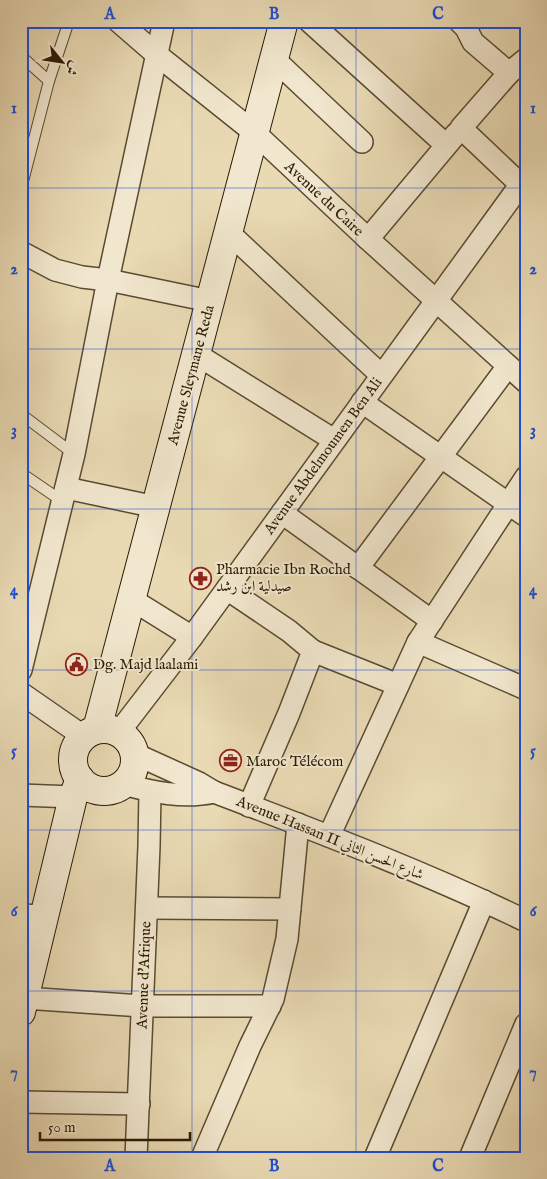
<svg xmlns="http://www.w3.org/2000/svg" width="547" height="1179" viewBox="0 0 547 1179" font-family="'IM FELL English',Amiri,serif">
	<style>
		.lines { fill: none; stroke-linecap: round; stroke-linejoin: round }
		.lane-casing { stroke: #5a4b30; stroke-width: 12 }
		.street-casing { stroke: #5a4b30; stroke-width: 24 }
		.secondary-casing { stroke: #2b1b04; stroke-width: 30 }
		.lane { stroke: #f1e7ce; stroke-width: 10 }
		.street { stroke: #f1e7ce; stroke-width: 21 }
		.secondary { stroke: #f1e7ce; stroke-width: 28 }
		.grid { fill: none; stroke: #1d4ed8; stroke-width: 1; stroke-opacity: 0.55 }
		.labels { text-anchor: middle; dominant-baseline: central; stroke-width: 4; stroke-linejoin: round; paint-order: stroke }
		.street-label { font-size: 15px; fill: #2b1b04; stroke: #f1e7ce }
		.poi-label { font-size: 15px; fill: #2b1b04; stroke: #f1e7ce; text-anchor: start }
		.neatline { fill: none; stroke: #1d4ed8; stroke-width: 2 }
		.grid-label { font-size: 16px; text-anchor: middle; font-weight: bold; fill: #1d4ed8 }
	</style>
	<rect width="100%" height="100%" fill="#e9dab4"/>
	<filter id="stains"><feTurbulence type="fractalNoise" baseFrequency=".004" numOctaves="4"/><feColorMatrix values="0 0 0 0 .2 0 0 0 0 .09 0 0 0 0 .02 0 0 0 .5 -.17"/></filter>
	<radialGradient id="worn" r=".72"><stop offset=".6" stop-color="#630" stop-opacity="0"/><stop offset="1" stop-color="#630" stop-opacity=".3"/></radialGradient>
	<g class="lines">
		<defs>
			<g id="lane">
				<polyline points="21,56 49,81"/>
				<polyline points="21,189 49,81 69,21"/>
				<polyline points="21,414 74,454"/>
				<polyline points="21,473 62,501"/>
			</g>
			<g id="street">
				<polyline points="118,21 156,54 255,133 368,239 526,382"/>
				<polyline points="309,21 446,145"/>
				<polyline points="459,21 466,28 473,42 509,73 461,128 520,184"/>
				<polyline points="274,59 362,142"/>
				<polyline points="509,73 526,59"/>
				<polyline points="228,232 381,375"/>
				<polyline points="368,239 456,134"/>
				<polyline points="21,252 55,270 82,277 108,280 210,301"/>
				<polyline points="196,354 334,440"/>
				<polyline points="362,402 526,516"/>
				<polyline points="66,488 156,507"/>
				<polyline points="282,513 432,621"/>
				<polyline points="358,568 508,366"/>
				<polyline points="227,589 289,631 313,651 289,713 249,806"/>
				<polyline points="131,599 192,637"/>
				<polyline points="418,642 526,689"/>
				<polyline points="313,651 398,685"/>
				<polyline points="21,670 74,454 108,280 164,21"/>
				<polyline points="21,693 83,736"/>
				<polyline points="119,732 192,637 526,177"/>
				<path d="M135,754L199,783L214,792C319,832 425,872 526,921"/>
				<path d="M123,784C152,792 183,799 214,792"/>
				<polyline points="21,795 73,797"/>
				<polyline points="329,836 418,642 526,477"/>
				<polyline points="147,908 290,909"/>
				<polyline points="21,915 44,916"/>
				<polyline points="24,998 142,1006 270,1006"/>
				<polyline points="21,1102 139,1104"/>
				<polyline points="136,1158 149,846 150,792"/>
				<polyline points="202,1158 250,1046 273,999 287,939 298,824"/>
				<polyline points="375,1158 484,901"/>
				<polyline points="470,1158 526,1024"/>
			</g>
			<g id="secondary">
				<circle cx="104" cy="760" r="31"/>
				<polyline points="97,729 284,21"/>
				<polyline points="21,1012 73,797 80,779"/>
			</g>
		</defs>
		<!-- lane casing -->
		<use href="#lane" class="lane-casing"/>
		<!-- street casing -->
		<use href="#street" class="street-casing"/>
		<!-- secondary casing -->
		<use href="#secondary" class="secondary-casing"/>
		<!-- lane -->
		<use href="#lane" class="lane"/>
		<!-- street -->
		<use href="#street" class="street"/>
		<!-- secondary -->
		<use href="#secondary" class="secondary"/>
	</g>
	<!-- grid -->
	<path class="grid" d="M192,21V1158M356,21V1158M21,188H526M21,349H526M21,509H526M21,670H526M21,830H526M21,991H526"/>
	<!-- icons -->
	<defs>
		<symbol id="pharmacy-ring" viewBox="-11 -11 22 22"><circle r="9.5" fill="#f1e7ce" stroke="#8f2418" stroke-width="1.5"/><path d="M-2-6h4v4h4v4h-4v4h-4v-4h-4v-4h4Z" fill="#8f2418"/></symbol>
		<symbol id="civic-ring" viewBox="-11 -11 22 22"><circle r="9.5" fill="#f1e7ce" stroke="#8f2418" stroke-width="1.5"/><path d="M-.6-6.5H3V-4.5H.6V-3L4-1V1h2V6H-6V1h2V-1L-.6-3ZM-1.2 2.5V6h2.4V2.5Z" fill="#8f2418"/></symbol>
		<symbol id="office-ring" viewBox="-11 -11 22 22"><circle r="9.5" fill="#f1e7ce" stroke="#8f2418" stroke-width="1.5"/><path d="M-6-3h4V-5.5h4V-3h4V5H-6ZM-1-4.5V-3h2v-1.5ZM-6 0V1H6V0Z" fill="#8f2418"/></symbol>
	</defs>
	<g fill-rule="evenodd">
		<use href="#pharmacy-ring" x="188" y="566" width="25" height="25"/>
		<use href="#civic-ring" x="64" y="652" width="25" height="25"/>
		<use href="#office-ring" x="218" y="748" width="25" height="25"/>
	</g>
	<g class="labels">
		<!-- street labels -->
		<g class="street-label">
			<text transform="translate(324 199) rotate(43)">Avenue du Caire</text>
			<text transform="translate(191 375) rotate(-75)">Avenue Sleymane Reda</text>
			<text transform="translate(323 456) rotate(-54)">Avenue Abdelmoumen Ben Ali</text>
			<text transform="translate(330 838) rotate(22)">Avenue Hassan II شارع الحسن الثاني</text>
			<text transform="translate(144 975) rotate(-88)">Avenue d'Afrique</text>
		</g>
		<!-- poi labels -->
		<g class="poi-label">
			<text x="216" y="569">Pharmacie Ibn Rochd<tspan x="216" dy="17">صيدلية ابن رشد</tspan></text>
			<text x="93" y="664">Dg. Majd laalami</text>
			<text x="246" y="761">Maroc Télécom</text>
		</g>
	</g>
	<!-- margin -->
	<rect width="547" height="1179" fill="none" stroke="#e9dab4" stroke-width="55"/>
	<!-- north arrow -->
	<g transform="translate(62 62) rotate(120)" stroke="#f1e7ce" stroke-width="4" paint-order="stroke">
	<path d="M0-4L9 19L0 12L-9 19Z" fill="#2b1b04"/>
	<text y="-8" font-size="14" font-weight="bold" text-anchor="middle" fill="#2b1b04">ش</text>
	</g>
	<!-- scale -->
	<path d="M40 1132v8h150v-8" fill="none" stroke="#2b1b04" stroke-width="2.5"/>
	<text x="48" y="1132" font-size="15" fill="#2b1b04" stroke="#f1e7ce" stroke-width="4" paint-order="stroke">50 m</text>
	<rect x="28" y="28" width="492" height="1124" class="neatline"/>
	<g class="grid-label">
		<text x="110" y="19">A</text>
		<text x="274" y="19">B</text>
		<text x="438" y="19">C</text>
		<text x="14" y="113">1</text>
		<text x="533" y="113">1</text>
		<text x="14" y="274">2</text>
		<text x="533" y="274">2</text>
		<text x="14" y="435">3</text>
		<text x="533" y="435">3</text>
		<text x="14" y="595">4</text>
		<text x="533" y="595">4</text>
		<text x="14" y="756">5</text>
		<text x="533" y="756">5</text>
		<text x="14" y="916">6</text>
		<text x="533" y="916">6</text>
		<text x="14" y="1077">7</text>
		<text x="533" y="1077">7</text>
		<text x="110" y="1171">A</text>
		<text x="274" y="1171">B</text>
		<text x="438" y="1171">C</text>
	</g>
	<rect width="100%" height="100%" filter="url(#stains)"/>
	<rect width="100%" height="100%" fill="url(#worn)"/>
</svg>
